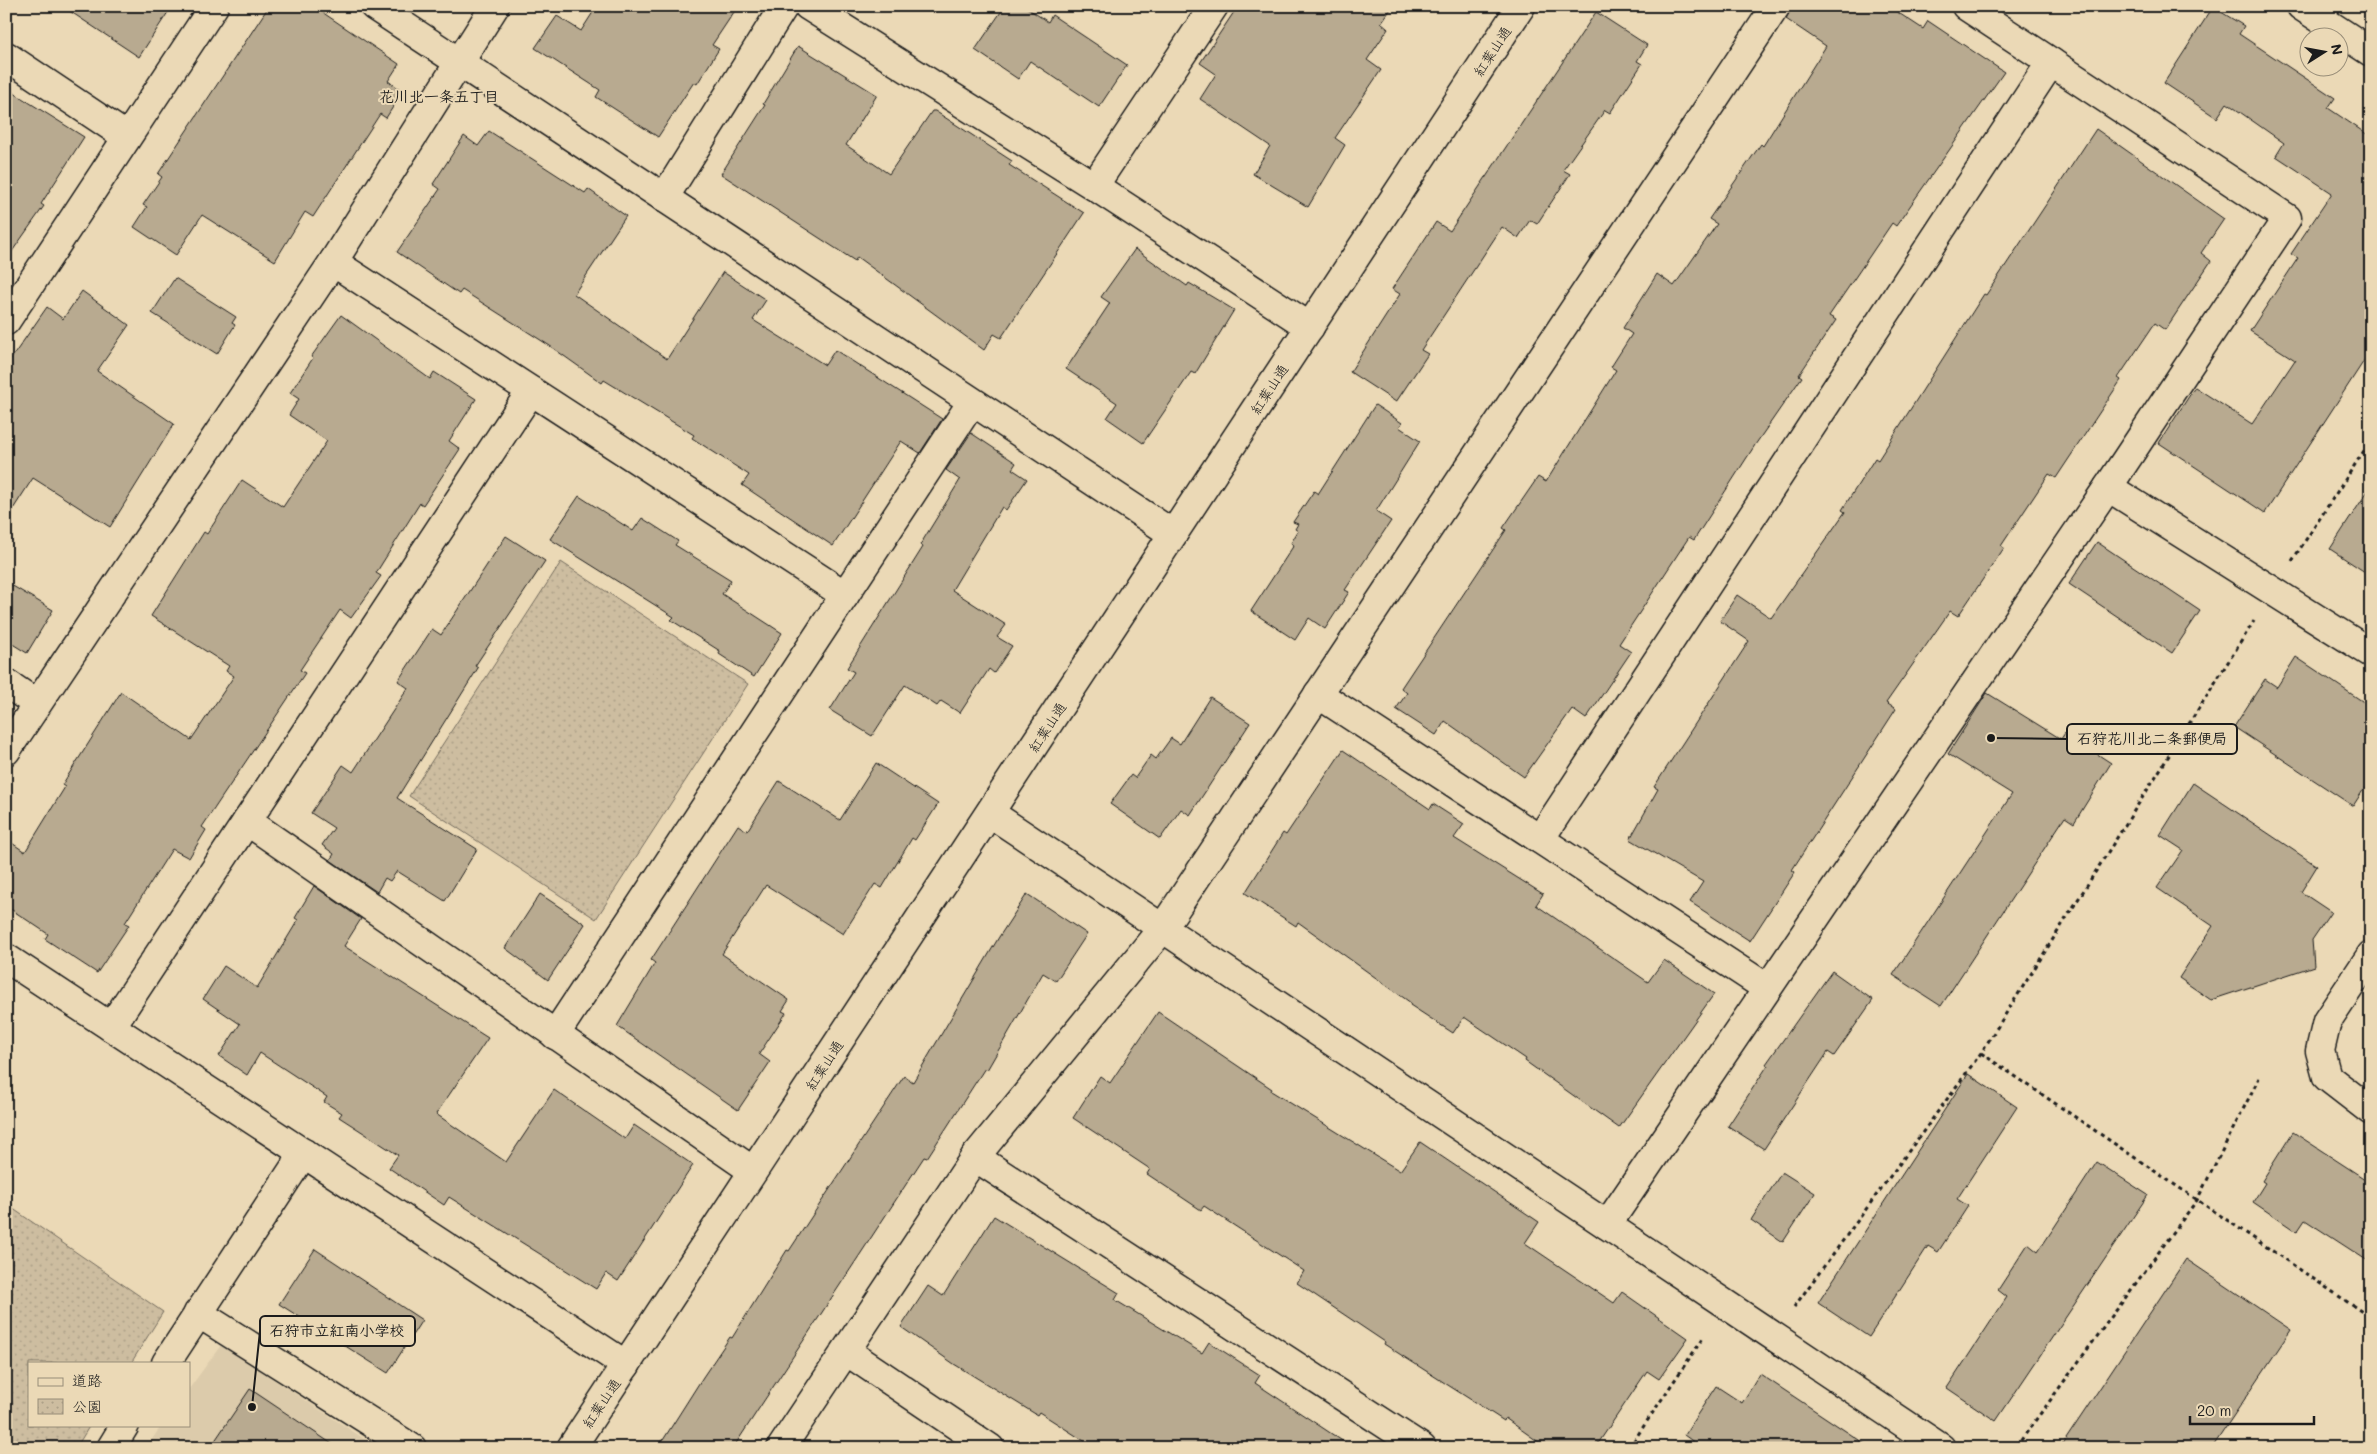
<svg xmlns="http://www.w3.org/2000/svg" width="2377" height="1454" viewBox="0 0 2377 1454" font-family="Mali,'Klee One',sans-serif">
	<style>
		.built { fill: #dccbab }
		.park { fill: url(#park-dots); stroke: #746c5e }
		.building { fill: #b8aa90; stroke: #1c1c1c }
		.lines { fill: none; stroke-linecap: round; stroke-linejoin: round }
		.minor-casing { stroke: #1c1c1c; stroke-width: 31 }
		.path { stroke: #1c1c1c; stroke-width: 3; stroke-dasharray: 4 4; stroke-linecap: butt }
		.minor { stroke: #ebd9b6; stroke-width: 28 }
		.labels { text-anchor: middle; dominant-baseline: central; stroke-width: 4; stroke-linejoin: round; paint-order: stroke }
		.street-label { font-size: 14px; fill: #1c1c1c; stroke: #ebd9b6 }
		.neighbourhood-label { font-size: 15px; font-weight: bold; fill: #1c1c1c; stroke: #ebd9b6 }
		.leader { fill: none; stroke: #1c1c1c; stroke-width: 2 }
		.callout-dot { fill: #1c1c1c; stroke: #ebd9b6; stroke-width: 2 }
		.callout { fill: #ebd9b6; stroke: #1c1c1c; stroke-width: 2 }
		.callout-label { font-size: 15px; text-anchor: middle; font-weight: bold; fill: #1c1c1c }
	</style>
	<defs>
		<pattern id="park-dots" width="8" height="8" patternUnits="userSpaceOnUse" patternTransform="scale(1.25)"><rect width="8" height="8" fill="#cdbda0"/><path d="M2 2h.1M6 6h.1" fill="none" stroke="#afa289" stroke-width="1.8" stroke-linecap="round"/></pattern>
	</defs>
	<rect width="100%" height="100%" fill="#ebd9b6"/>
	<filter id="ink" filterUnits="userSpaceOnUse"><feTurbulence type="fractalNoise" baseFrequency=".02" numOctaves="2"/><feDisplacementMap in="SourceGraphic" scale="10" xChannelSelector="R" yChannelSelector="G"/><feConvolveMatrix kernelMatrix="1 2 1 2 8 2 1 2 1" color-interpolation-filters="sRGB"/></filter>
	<g filter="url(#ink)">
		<!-- built -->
		<polygon class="built" points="221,1345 378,1448 146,1448 162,1425 189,1425 189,1389"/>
		<!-- park -->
		<g class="park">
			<polygon points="561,562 748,684 596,919 409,796"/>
			<polygon points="6,1204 163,1312 131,1363 29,1363 29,1425 90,1425 76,1448 13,1448 6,1443"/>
		</g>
		<!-- building -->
		<g class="building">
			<polygon points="62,6 172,6 139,57"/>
			<polygon points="269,6 313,6 399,64 388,81 403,91 386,118 380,114 313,217 305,212 275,261 202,215 176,255 134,227 147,207 143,205 162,177 158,174"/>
			<polygon points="597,6 738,6 712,45 719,49 697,84 694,82 658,137 596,97 600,90 535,48 557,16 581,31"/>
			<polygon points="1005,6 1024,6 1048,22 1052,15 1127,65 1099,107 1030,61 1018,79 975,50"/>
			<polygon points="1238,6 1393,6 1381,23 1388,29 1367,60 1381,70 1335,138 1345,145 1308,207 1253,174 1270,146 1200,99 1216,74 1200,63"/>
			<polygon points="1792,6 1888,6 1923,29 1928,21 2004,72 1896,226 1892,223 1829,316 1836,320 1799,375 1802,377 1755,445 1694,540 1689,537 1619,644 1631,652 1586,719 1572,709 1524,777 1445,721 1436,735 1396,709 1407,693 1401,688 1506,530 1503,528 1538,477 1546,482 1616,370 1611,367 1632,334 1623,328 1657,274 1674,286 1717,224 1709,219 1761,144 1763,146 1826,46 1786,19"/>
			<polygon points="2213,7 2244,26 2239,34 2335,98 2328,108 2371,137 2371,350 2265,513 2159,443 2195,387 2252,424 2295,360 2250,331 2298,258 2291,254 2332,193 2276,156 2284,143 2227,103 2217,118 2164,83"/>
			<polygon points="1596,12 1647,45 1637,61 1642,64 1610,113 1605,110 1563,170 1570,174 1537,224 1530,220 1518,238 1502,227 1421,350 1428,354 1396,402 1350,372 1400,294 1392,289 1436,222 1450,231"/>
			<polygon points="798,46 877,95 846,145 889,174 932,111 935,111 1012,161 1009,165 1084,213 1001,338 994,334 984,350 857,257 855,261 721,174 765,105 763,104"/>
			<polygon points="6,88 84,137 41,204 44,206 6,260"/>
			<polygon points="2096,129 2224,219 2201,253 2211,261 2165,330 2155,323 2118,378 2121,380 2056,478 2049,474 2001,546 2004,548 1958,616 1950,611 1886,703 1896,709 1792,870 1795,872 1750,941 1690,902 1703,882 1630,839 1658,789 1654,787 1749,641 1720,621 1737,595 1771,618 1845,512 1842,510 1875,458 1878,460 1984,294 1986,295"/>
			<polygon points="489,131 585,193 588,189 626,216 574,294 667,359 723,272 766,300 753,320 825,365 835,350 942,419 920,453 901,441 833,546 742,485 749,475 692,438 694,435 604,380 602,383 550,346 462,290 459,294 397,252 440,189 433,184 464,136 478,146"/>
			<polygon points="1135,249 1187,286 1189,283 1234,310 1195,374 1191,372 1143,443 1107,418 1117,403 1066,369 1110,303 1101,297"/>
			<polygon points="175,278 236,317 232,323 235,325 217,354 152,313"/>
			<polygon points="82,291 129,325 97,371 174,424 110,527 33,478 6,520 6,366 47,307 63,319"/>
			<polygon points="341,315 430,379 434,372 476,399 449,441 460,449 423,505 420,503 376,573 381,576 351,618 340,610 300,670 305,673 202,827 206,830 189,858 172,849 125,923 129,925 97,973 45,939 48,934 6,906 6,839 25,852 65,787 62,785 121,692 191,740 234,676 226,671 229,666 151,616 204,532 207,534 242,480 283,507 327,441 289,415 299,399 290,393 313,358 311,357"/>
			<polygon points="1375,405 1402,423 1399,427 1420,441 1376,511 1391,521 1345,590 1349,592 1325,629 1309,618 1295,640 1251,611 1294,545 1291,543 1298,531 1295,529 1298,524 1293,522 1314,491 1318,494"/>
			<polygon points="971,433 1016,463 1012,469 1027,479 1006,510 1002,507 952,590 1006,625 997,637 1012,646 994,673 989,669 960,713 941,701 937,706 905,685 872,736 830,710 854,672 847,668 923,547 920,545 960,480 946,470"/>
			<polygon points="2371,486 2371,576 2330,549"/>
			<polygon points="579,496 633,531 642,518 678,541 675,545 731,580 722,594 782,633 754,677 719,654 720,651 671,620 674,617 550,539"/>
			<polygon points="506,536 545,561 475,666 478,668 397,798 477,849 445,901 397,871 390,881 385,878 377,892 330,860 334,854 322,845 334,828 311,813 343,765 353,772 408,688 398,681 432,629 441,635"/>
			<polygon points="2097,542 2200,611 2172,653 2069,584"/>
			<polygon points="6,582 53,610 27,653 6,640"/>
			<polygon points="2296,657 2371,707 2371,778 2353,806 2234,727 2265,679 2277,687"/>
			<polygon points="1987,693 2061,739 2065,733 2111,763 2074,823 2065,817 1941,1006 1893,975 2012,794 1948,754"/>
			<polygon points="1210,697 1250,723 1190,815 1181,809 1160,839 1110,804 1131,775 1135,778 1151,755 1156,759 1171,738 1180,744"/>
			<polygon points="1343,750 1430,809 1433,804 1464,824 1454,838 1543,894 1536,905 1648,982 1664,960 1714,994 1619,1128 1525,1061 1526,1059 1464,1017 1453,1033 1410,1005 1411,1003 1298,922 1296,926 1245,893 1283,833 1286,835"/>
			<polygon points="876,763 938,804 915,840 912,838 882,888 875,884 843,934 766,885 722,954 789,1000 782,1011 786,1013 759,1054 770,1062 738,1110 617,1026 655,963 651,960 738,825 747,831 779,781 840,820"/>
			<polygon points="2193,783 2317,866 2301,892 2331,912 2312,940 2314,966 2211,1000 2179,978 2213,926 2157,888 2183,850 2160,835"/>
			<polygon points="314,886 361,919 344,946 488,1038 436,1114 506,1162 554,1090 625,1139 634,1125 693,1165 618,1281 606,1273 596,1289 449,1197 444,1205 389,1168 398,1155 339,1117 342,1113 324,1102 327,1097 260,1053 247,1075 219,1056 240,1024 203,999 224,966 257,988 298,920 295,918"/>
			<polygon points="540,894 585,924 548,980 505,948"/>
			<polygon points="1027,894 1087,934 1056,981 1043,973 987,1070 985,1068 927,1158 924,1157 733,1448 658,1448 703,1377 730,1337 732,1338 787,1250 789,1251 904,1076 913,1082 999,937"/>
			<polygon points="1832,971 1873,1000 1834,1056 1828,1052 1764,1149 1728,1126 1768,1065 1766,1064"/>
			<polygon points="1158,1012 1272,1089 1271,1091 1400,1171 1420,1142 1539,1222 1525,1243 1614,1303 1622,1292 1688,1338 1659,1379 1647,1371 1595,1448 1547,1448 1505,1418 1504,1421 1384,1344 1385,1342 1297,1283 1304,1271 1204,1206 1201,1210 1147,1174 1150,1169 1073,1118 1100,1076 1110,1083"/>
			<polygon points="1968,1074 2017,1107 1957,1199 1968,1206 1938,1252 1928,1246 1869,1337 1818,1303"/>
			<polygon points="2293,1132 2371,1183 2371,1263 2305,1220 2297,1232 2253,1202 2265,1183 2262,1181"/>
			<polygon points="2097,1162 2148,1195 1996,1421 1947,1388 2007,1297 1998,1290 2028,1244 2038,1252"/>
			<polygon points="1782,1172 1815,1193 1783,1242 1751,1220"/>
			<polygon points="994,1216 1119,1293 1115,1300 1202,1353 1209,1342 1260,1375 1255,1383 1353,1448 1095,1448 1039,1412 1037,1415 954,1364 901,1327 928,1286 943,1296"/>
			<polygon points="315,1249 422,1320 388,1373 279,1304"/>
			<polygon points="2186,1259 2291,1330 2212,1448 2060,1448"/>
			<polygon points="1760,1374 1871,1448 1702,1448 1684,1435 1716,1386 1742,1403"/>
			<polygon points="250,1389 338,1448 210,1448"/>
		</g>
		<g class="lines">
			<defs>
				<g id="minor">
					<polyline points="374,6 1173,534"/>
					<polyline points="808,6 1094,186 1310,327"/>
					<polyline points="2301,6 2371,52"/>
					<polyline points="6,56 127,137"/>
					<polyline points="1094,186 1214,6"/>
					<polyline points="664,198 784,6"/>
					<polyline points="333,262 845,595"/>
					<polyline points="6,321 214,6"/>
					<polyline points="2108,487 2371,653"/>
					<polyline points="6,683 37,704"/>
					<polyline points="1318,694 1767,988"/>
					<polyline points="6,751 333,262 495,6"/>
					<polyline points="990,813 1941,1448"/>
					<polyline points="247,821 753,1171"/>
					<polyline points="1540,839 2051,62"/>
					<polyline points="2371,955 2327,1021 2320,1051 2327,1077 2371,1111"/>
					<polyline points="6,958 626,1365"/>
					<polyline points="111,1027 531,391"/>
					<polyline points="555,1035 972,402"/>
					<polyline points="975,1157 1422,1448"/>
					<polyline points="1607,1225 2108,487 2287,218 1966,6"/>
					<polyline points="198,1313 412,1448"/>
					<polyline points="846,1351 990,1448"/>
					<polyline points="166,1363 304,1153"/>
					<polyline points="111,1448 125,1425"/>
					<polyline points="571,1448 1521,6"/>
					<polyline points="781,1448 975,1157 1162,929 1776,6"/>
				</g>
			</defs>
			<!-- minor casing -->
			<use href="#minor" class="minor-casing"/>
			<!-- path -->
			<g class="path">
				<polyline points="2292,561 2371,440"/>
				<polyline points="1981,1053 2371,1318"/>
				<polyline points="1794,1307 1981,1053 2254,621"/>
				<polyline points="2016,1447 2197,1200 2259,1078"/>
				<polyline points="1629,1448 1703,1338"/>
			</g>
			<!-- minor -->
			<use href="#minor" class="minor"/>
		</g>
	</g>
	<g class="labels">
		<!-- street labels -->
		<g class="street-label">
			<text transform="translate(1492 51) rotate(-57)">紅葉山通</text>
			<text transform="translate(1269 389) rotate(-57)">紅葉山通</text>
			<text transform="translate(1047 727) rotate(-57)">紅葉山通</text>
			<text transform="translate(824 1065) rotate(-57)">紅葉山通</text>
			<text transform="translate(601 1403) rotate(-56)">紅葉山通</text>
		</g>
		<!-- neighbourhood labels -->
		<g class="neighbourhood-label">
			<text x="439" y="96">花川北一条五丁目</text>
		</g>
	</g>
	<!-- callouts -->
	<path class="leader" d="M1991 738L2067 739M252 1407L260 1331"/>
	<g class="callout-dot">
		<circle cx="1991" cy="738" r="5"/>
		<circle cx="252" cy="1407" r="5"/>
	</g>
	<g class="callout">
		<rect x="2067" y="724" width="170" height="30" rx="5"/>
		<rect x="260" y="1316" width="155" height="30" rx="5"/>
	</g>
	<g class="callout-label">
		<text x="2152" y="744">石狩花川北二条郵便局</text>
		<text x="337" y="1336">石狩市立紅南小学校</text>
	</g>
	<!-- margin -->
	<rect width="2377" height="1454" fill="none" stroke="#ebd9b6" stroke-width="25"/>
	<rect x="12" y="12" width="2352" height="1429" fill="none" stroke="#1c1c1c" stroke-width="2" filter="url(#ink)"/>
	<!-- legend -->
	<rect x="28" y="1362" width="162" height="65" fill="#ebd9b6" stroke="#988d78"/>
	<rect x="38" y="1378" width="25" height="8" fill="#ebd9b6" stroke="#988d78"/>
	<text x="72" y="1386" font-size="15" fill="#1c1c1c">道路</text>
	<rect x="38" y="1399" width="25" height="15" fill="url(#park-dots)" stroke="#988d78"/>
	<text x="72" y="1412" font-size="15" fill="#1c1c1c">公園</text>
	<!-- north arrow -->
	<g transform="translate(2324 52) rotate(79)"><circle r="24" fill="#ebd9b6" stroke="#988d78"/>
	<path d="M0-4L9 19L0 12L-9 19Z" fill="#1c1c1c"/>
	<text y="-8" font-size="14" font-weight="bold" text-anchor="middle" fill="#1c1c1c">N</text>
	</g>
	<!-- scale -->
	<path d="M2190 1416v8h124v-8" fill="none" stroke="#1c1c1c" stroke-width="2.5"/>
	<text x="2197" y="1416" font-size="15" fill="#1c1c1c" stroke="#ebd9b6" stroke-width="4" paint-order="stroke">20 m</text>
</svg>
